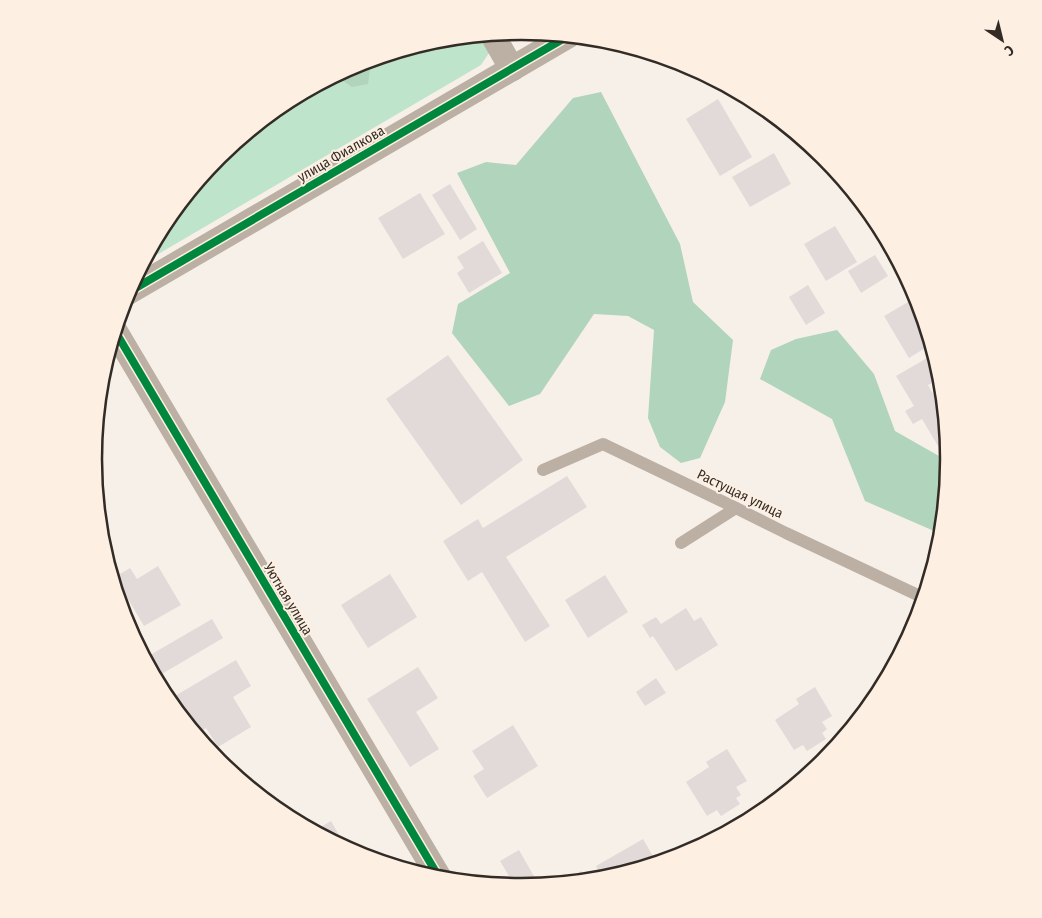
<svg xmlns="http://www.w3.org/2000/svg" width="1042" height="918" viewBox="0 0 1042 918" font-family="'Fira Sans Condensed',sans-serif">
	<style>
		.green { fill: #bfe4cc }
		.forest { fill: #b0d4bc }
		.building { fill: #e2dad9 }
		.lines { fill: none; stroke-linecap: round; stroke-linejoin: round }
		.service { stroke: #bcafa3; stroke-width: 12 }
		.minor { stroke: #bcafa3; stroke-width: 25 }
		.cycleway-casing { stroke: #fdf0e2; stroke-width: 11 }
		.cycleway { stroke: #00873e; stroke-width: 8 }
		.labels { text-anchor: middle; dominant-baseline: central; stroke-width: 4; stroke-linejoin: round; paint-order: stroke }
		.street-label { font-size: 14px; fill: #332c26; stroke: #fdf0e2 }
		.rim { fill: none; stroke: #332c26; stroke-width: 2.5 }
	</style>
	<rect width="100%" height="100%" fill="#f7f0e8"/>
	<!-- green -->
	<polygon class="green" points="483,35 489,53 481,65 143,263 166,221 219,156 284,103 358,64 438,39"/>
	<!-- forest -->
	<g class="forest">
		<polygon points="371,60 368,84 352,87 339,78 311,89 358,64"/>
		<polygon points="601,92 680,244 693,302 733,340 725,402 700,458 681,463 660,447 648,418 654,330 628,316 594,314 540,394 509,406 452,333 458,304 510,273 457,173 486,162 516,165 573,98"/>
		<polygon points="837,330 874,374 895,431 946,460 948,464 941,534 865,501 832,419 760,379 771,350 796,339"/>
	</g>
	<!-- building -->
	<g class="building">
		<polygon points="676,61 685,64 695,69 685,76"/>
		<polygon points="718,99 752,157 720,176 686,119"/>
		<polygon points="774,153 791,184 750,207 732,177"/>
		<polygon points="450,184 477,229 460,240 432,195"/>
		<polygon points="420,193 445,234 403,259 378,218"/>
		<polygon points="835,226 857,262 826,281 804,244"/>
		<polygon points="483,241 502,273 469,293 457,273 464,268 457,257"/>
		<polygon points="875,255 888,276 861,293 848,271"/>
		<polygon points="808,285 825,313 806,325 789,297"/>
		<polygon points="915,298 919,306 928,334 925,335 930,345 909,358 884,316"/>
		<polygon points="934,354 941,378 928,385 944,413 947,440 938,446 922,419 913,424 905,411 914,406 896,376"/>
		<polygon points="448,355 523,460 461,505 386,399"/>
		<polygon points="95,438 104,453 93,460 93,459"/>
		<polygon points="567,476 587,507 506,557 550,626 525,642 482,572 468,581 443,541 478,519 483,528"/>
		<polygon points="158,566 181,605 144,626 115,577 130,568 137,579"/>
		<polygon points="390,574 417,617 368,648 341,605"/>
		<polygon points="605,575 628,612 588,638 565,600"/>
		<polygon points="686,608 694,621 701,617 718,645 676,671 653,636 650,638 642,625 656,617 661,624"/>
		<polygon points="212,619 223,638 155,678 145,658"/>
		<polygon points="236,660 251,686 233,697 251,727 218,747 206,728 196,735 168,700"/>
		<polygon points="418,667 438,698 416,712 439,749 410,767 367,699"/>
		<polygon points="656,678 666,693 645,706 636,692"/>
		<polygon points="815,687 832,716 822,722 827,729 822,733 826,739 807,751 803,745 794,750 775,720 799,704 796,699"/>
		<polygon points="513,725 538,766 487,798 473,776 484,769 472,751"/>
		<polygon points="727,749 747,781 736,787 741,795 736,798 740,804 721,816 717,810 707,816 686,782 709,767 706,762"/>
		<polygon points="289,808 296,822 281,813"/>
		<polygon points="331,821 347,849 314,831"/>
		<polygon points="643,839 654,858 635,869 603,879 596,866"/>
		<polygon points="519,850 539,885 515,886 500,861"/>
		<polygon points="581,871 586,880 561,883"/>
	</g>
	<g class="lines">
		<!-- service -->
		<g class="service">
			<polyline points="543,470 603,444 736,508 786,533 924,598"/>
			<polyline points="681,543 736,508"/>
		</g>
		<!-- minor -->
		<g class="minor">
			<polyline points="492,34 512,69"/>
			<polyline points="127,293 568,36"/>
			<polyline points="115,331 440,879"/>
		</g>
		<defs>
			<g id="cycleway">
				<polyline points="127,293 568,36"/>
				<polyline points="115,331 440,879"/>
			</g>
		</defs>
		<!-- cycleway casing -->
		<use href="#cycleway" class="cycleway-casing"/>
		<!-- cycleway -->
		<use href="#cycleway" class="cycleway"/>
	</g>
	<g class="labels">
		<!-- street labels -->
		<g class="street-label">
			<text transform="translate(341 154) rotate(-30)">улица Фиалкова</text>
			<text transform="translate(740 494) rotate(26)">Растущая улица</text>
			<text transform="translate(288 599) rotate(59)">Уютная улица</text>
		</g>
	</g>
	<!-- crop -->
	<path d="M0 0H1042V918H0ZM102 459a419 419 0 1 1 838 0a419 419 0 1 1-838 0Z" fill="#fdf0e2" fill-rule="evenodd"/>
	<path class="rim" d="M102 459a419 419 0 1 1 838 0a419 419 0 1 1-838 0Z"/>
	<!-- north arrow -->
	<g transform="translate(1002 40) rotate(145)" stroke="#fdf0e2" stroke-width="4" paint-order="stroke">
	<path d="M0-4L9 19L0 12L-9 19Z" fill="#332c26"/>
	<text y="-8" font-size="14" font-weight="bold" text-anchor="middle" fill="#332c26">С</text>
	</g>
</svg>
